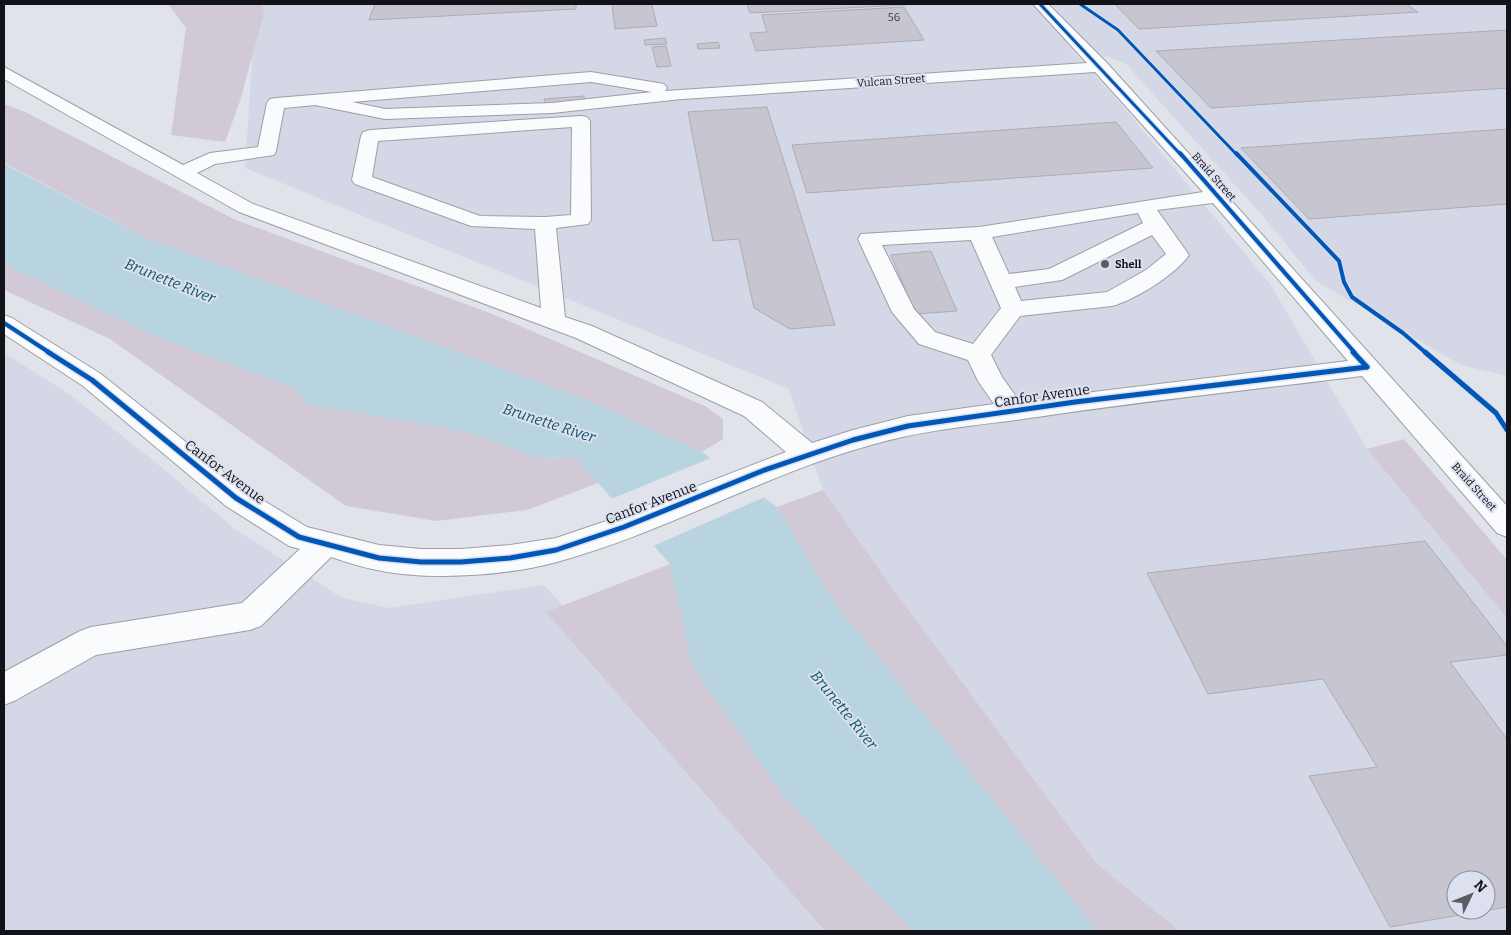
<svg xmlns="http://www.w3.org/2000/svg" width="1511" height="935" viewBox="0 0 1511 935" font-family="Bitter,serif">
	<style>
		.built { fill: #d4d7e6; fill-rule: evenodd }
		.green { fill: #d1c9d5 }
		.water { fill: #b8d4e0 }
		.pier { fill: #e1e3eb }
		.building { fill: #c7c6d0; stroke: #acacb2; fill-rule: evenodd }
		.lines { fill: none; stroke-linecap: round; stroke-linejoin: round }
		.minor-casing { stroke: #9d9fa5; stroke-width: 2 }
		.minor { fill: #fafbfc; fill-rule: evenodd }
		.cycleway-far2-casing { stroke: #dde0ef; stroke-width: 5 }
		.cycleway-far1-casing { stroke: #dde0ef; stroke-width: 6 }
		.cycleway-casing { stroke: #dde0ef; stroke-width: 8 }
		.cycleway-far2 { stroke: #0057b8; stroke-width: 3 }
		.cycleway-far1 { stroke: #0057b8; stroke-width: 4 }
		.cycleway { stroke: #0057b8; stroke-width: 5 }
		.poi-dot { fill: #5a5c62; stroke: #dde0ef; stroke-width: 2 }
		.labels { text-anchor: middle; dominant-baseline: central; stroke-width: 4; stroke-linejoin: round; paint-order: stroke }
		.number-label { font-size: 11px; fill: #3f4047 }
		.far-street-label { font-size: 11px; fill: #121319; stroke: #dde0ef }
		.far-poi-label { font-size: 11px; font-weight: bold; fill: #121319; stroke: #dde0ef; text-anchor: start }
		.street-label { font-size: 14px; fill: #121319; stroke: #dde0ef }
		.water-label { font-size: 15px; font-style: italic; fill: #0d576e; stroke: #dde0ef }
	</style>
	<rect width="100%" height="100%" fill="#e1e3eb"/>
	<!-- built -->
	<g class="built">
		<path d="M256,4H1507V376L1461,365L1316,281L1262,215L1125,63L1067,44L1121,104L1270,284L1367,449L1507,618V931H1180L1096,863L898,596L823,490L789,389L245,168ZM1456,880H1486V910H1456Z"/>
		<polygon points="4,353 69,394 148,456 235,529 342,598 389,608 544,585 861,931 4,931"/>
	</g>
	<!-- green -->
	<g class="green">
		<polygon points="168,4 262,4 264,13 240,101 225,142 171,135 186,28"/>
		<polygon points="4,104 25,112 236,220 490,313 705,406 723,419 723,439 702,452 580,397 146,238 4,163"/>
		<polygon points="4,262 16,270 155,336 296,389 308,404 468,432 537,458 575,457 598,483 527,510 436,521 346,506 110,339 4,290"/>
		<polygon points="1404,439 1507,560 1507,618 1367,449"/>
		<polygon points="823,490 898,596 1096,863 1180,931 1098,931 1082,913 836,605 777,507"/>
		<polygon points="670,564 692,665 782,794 913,931 825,931 546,612"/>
	</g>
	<!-- water -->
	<polygon class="water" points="4,164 146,238 580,397 702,452 777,507 836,605 1098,931 913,931 782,794 692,665 670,564 575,457 537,458 468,432 307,404 296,389 155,336 16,270 4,262"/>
	<!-- pier -->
	<polygon class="pier" points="713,457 767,496 651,547 609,500"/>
	<!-- building -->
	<g class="building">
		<polygon points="375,4 576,4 576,9 369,20"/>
		<polygon points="612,4 652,4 657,26 615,29"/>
		<polygon points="747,4 923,4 750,13"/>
		<polygon points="1115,4 1406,4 1418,12 1139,29"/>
		<polygon points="904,7 924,40 756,51 750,33 767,32 762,15"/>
		<polygon points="1507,30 1507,88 1211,108 1156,51"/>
		<polygon points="665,38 667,44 645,45 644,40"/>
		<polygon points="718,42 720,48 698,49 697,44"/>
		<polygon points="666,46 671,66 657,67 652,47"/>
		<polygon points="584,96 584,101 545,104 544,99"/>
		<polygon points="767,107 835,325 790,329 754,308 739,239 713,241 688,112"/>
		<polygon points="1116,122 1153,168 807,193 792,145"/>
		<polygon points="1507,129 1507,204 1309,219 1241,148"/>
		<polygon points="931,251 957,311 915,314 891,255"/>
		<path d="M1425,541L1507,646V655L1450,662L1507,739V907L1390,927L1309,776L1377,767L1323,679L1208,694L1147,573ZM1456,880H1486V910H1456Z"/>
	</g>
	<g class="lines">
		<defs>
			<path id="minor" d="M1033,4H1048L1107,63L1507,506V537L1497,533L1362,376C1249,390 1136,402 1023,419C985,424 945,428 907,436C785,462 677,529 557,562C505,576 429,581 377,570C361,567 346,562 331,557L261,626L250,630L96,655L16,700L4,705V672L80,631L91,627L242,603L300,549L289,546L226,506L83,386L4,334V315L12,318L101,374L246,490L307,527L379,545L421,549H461L510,545L556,538L615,518L786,452L744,416L576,338L239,212L4,79V67L183,165L210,153L258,147L267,103L270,99L276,98L591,72L664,84L667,88L665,91L1087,63ZM1095,72L1203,192L979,227L861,234L858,239L892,312L919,344L968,360L978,381L994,404L908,416L853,430L812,443L762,402L592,326L565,317L556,228L588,224L591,220L590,121L587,117L581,116L370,130L363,132L361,136L352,180L355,184L471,226L535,229L541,308L253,204L197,173L215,164L274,155L276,151L284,108L315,105L385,119L552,113L682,99ZM591,82L652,92L552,103L385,109L352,102ZM572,127L571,215L545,217L480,216L372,177L378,141ZM1213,203L1348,361L1019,401L1002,377L991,355L1020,316L1112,306C1135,300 1176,274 1189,255L1157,210ZM1138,213L1143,223L1049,269L1009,274L992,237ZM1152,235L1166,254L1146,270L1107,292L1021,301L1015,287L1062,280ZM971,240L1001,308L973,344L935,332L914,309L882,245Z"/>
		</defs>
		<!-- minor casing -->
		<use href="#minor" class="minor-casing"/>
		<!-- minor -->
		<use href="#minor" class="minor"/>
		<defs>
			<g id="cycleway-far2">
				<polyline points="1040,4 1181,155"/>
				<polyline points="1080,4 1118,30 1237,155"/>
			</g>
			<g id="cycleway-far1">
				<polyline points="1180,153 1355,353"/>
				<polyline points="1236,153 1339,261 1344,282 1352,297 1403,333 1426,353"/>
				<polyline points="4,323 50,353"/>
			</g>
			<g id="cycleway">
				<polyline points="48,352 92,380 236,498 299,537 379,558 421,562 461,562 510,558 556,550 624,527 762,471 853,440 908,426 1075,402 1367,367"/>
				<polyline points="1353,352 1367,367"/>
				<polyline points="1425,352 1496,413 1507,430"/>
			</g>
		</defs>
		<!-- cycleway-far2 casing -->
		<use href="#cycleway-far2" class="cycleway-far2-casing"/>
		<!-- cycleway-far1 casing -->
		<use href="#cycleway-far1" class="cycleway-far1-casing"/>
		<!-- cycleway casing -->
		<use href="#cycleway" class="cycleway-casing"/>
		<!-- cycleway-far2 -->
		<use href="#cycleway-far2" class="cycleway-far2"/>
		<!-- cycleway-far1 -->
		<use href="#cycleway-far1" class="cycleway-far1"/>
		<!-- cycleway -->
		<use href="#cycleway" class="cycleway"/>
	</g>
	<!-- markers -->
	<circle class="poi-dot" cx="1105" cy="264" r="5"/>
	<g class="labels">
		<!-- number labels -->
		<g class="number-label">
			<text x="894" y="17">56</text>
		</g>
		<!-- far-street labels -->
		<g class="far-street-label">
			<text transform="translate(891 81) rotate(-4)">Vulcan Street</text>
			<text transform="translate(1214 177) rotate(49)">Braid Street</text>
			<text transform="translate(1474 487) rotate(48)">Braid Street</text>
		</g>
		<!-- far-poi labels -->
		<g class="far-poi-label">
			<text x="1115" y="264">Shell</text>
		</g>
		<!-- street labels -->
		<g class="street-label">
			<text transform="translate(1042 396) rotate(-8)">Canfor Avenue</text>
			<text transform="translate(225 472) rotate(37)">Canfor Avenue</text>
			<text transform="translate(651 503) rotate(-21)">Canfor Avenue</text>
		</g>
		<!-- water labels -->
		<g class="water-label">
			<text transform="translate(170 281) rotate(22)">Brunette River</text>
			<text transform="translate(549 423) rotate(18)">Brunette River</text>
			<text transform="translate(844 710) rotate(51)">Brunette River</text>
		</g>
	</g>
	<!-- border -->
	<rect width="1511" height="935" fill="none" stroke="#121319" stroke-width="10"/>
	<!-- north arrow -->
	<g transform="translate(1471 895) rotate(47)"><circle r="24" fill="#dde0ef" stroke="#8c8e99"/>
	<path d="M0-4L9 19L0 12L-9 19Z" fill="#5a5c62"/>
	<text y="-8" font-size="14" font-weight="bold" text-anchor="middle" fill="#121319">N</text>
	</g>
</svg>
